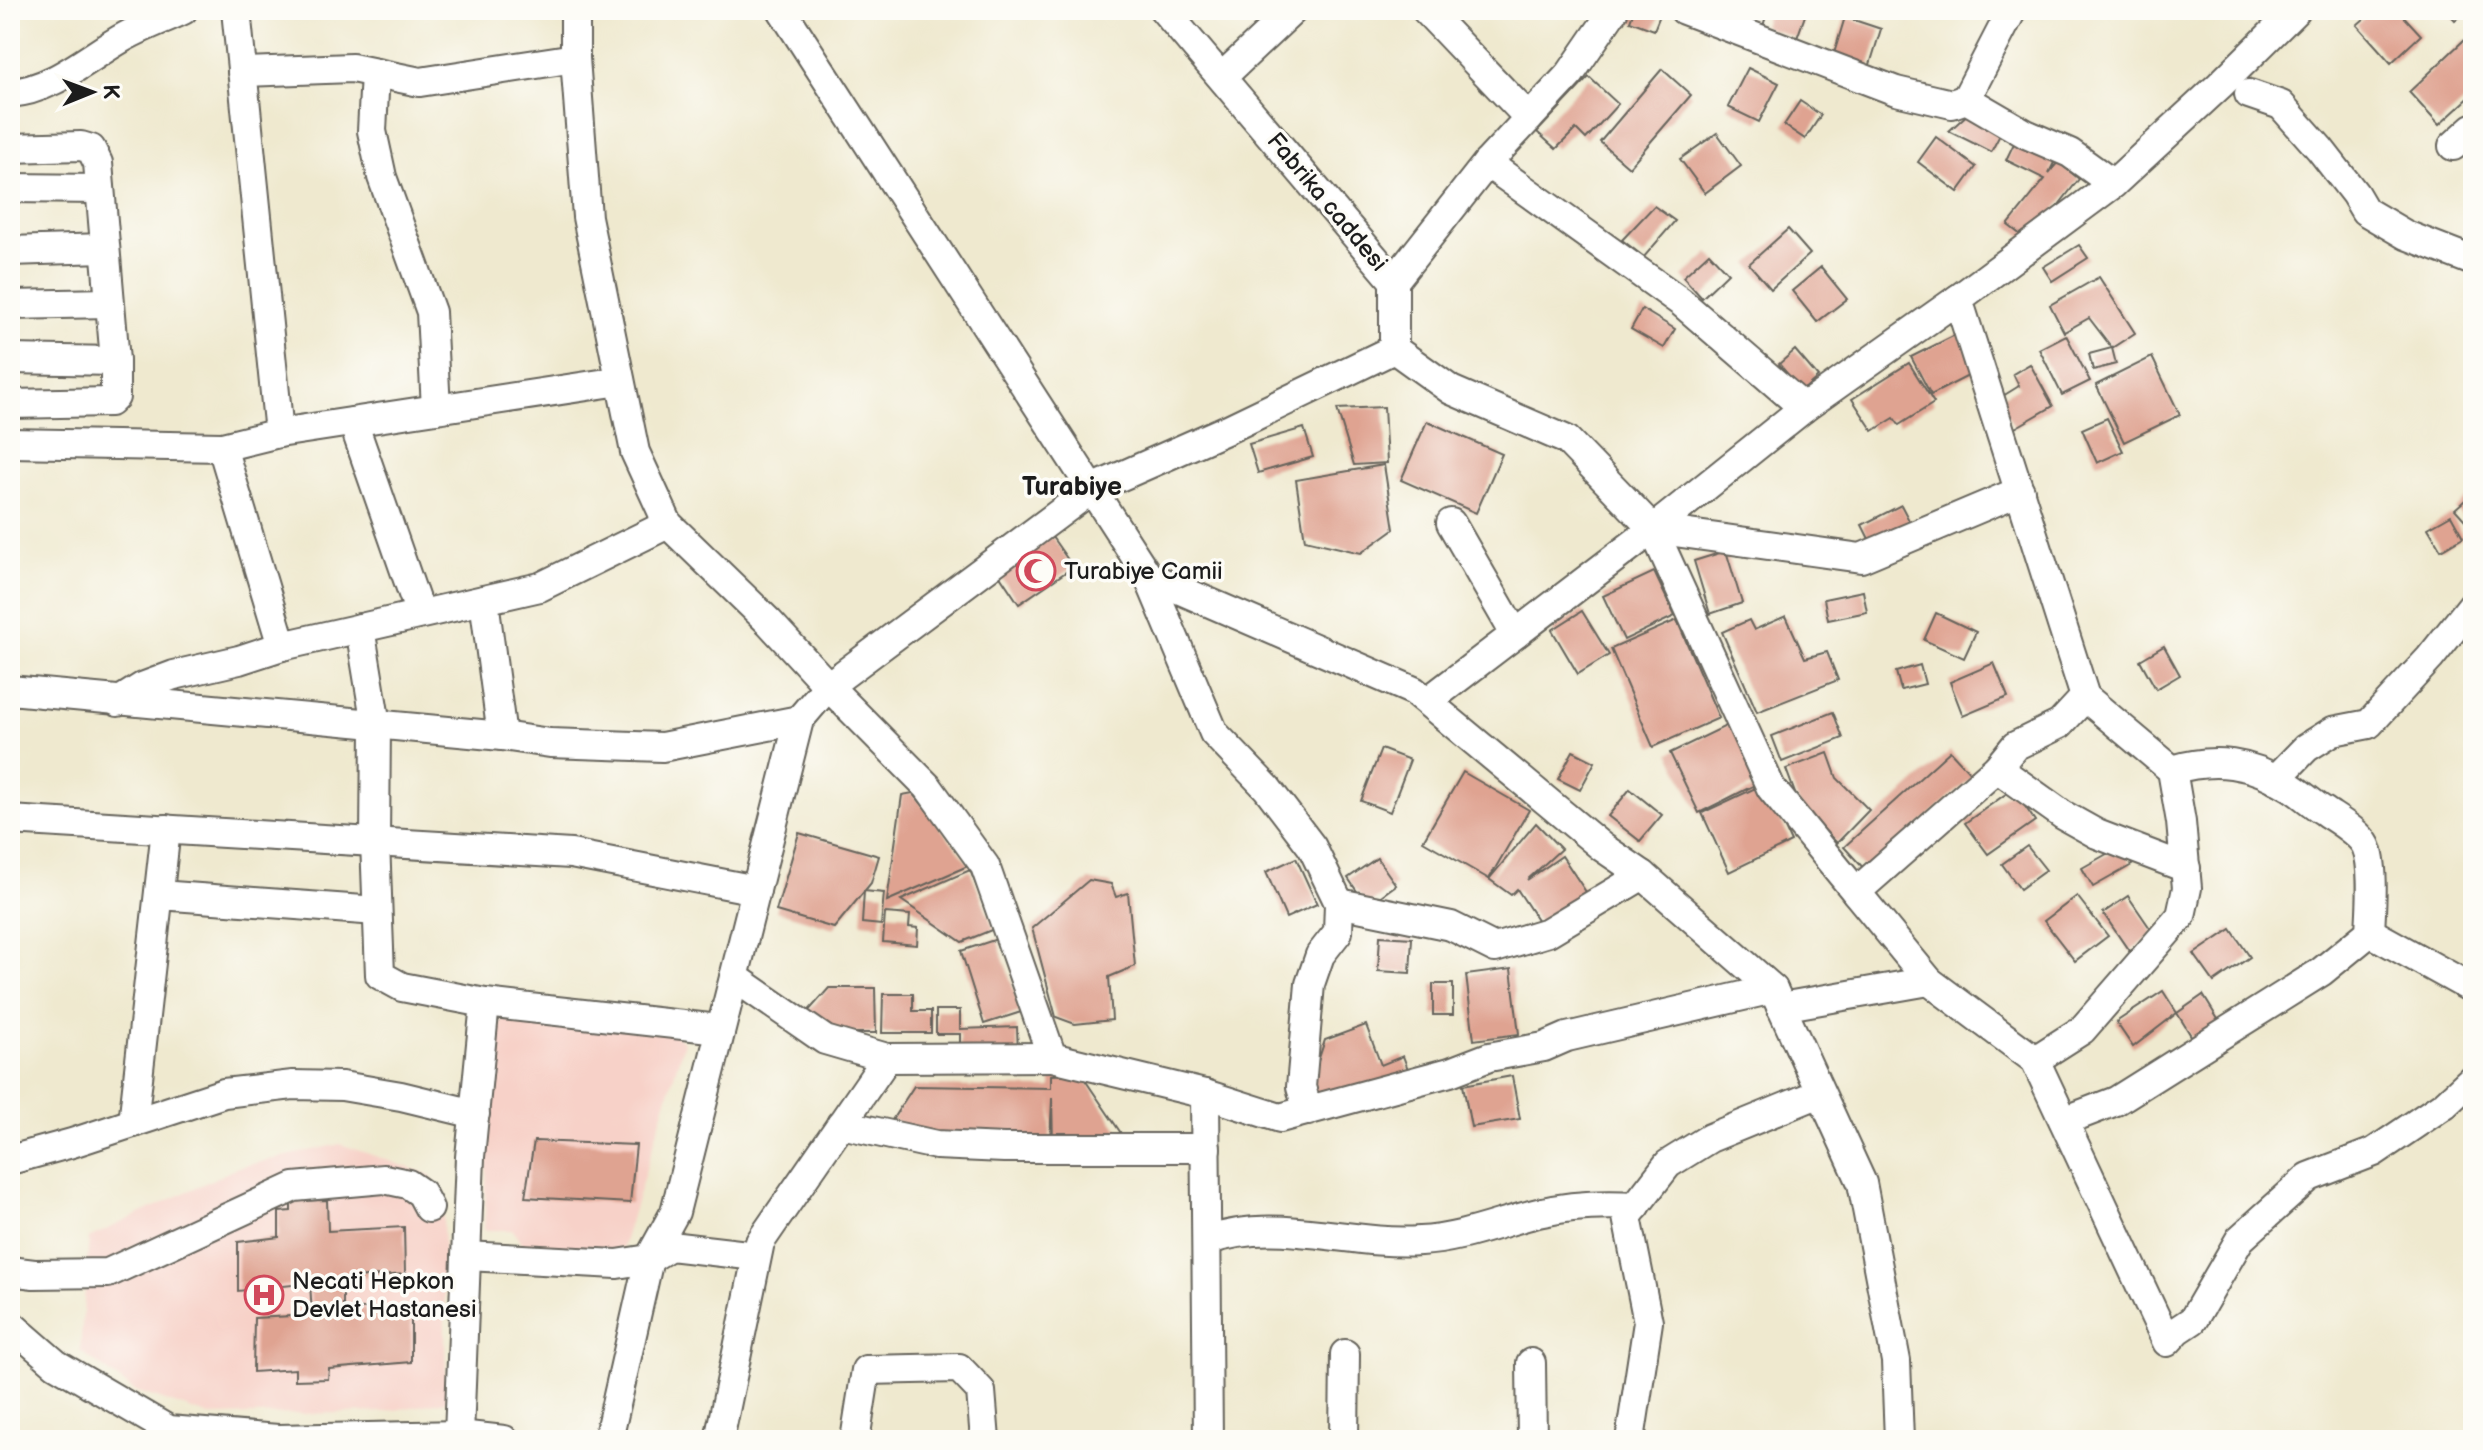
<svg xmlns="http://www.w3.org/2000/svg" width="2483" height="1450" viewBox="0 0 2483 1450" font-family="'Balsamiq Sans',sans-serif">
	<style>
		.built { fill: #f7d1c8 }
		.building { fill: #dfa391 }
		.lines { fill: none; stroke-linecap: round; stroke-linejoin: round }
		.minor-casing { stroke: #66645b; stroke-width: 32 }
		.minor { stroke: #fff; stroke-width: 28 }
		.labels { text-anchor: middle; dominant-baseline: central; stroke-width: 7; stroke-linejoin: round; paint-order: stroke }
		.street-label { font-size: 24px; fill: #1c1c1c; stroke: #fdfcf7 }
		.poi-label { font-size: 24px; fill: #1c1c1c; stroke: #fdfcf7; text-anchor: start }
		.neighbourhood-label { font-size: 26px; font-weight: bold; fill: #1c1c1c; stroke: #fdfcf7 }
	</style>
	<rect width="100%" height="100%" fill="#fdfcf7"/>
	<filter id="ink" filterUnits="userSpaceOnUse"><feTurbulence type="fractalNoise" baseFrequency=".0125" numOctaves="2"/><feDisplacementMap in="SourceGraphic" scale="16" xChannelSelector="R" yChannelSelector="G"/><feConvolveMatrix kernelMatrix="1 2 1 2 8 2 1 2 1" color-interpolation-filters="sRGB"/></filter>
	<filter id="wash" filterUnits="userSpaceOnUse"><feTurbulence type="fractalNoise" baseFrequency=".006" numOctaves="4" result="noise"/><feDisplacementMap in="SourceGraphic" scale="32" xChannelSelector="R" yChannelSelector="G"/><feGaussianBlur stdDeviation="1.8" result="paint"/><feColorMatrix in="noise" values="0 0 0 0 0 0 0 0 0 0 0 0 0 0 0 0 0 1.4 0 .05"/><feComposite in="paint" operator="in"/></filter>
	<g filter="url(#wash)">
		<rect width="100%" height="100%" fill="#efe9cf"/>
		<!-- built -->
		<g class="built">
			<polygon points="508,1012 671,1031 684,1042 620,1256 527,1251 513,1230 484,1230 493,1032"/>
			<polygon points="340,1144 430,1175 443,1201 446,1401 384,1412 210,1416 133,1390 80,1351 89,1238 239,1167"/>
		</g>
		<g id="blocks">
			<!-- building -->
			<g class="building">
				<polygon points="1634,10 1662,10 1654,30 1630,21"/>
				<polygon points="1768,10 1807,10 1797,38 1763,26"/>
				<polygon points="2374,10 2398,10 2421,35 2391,63 2357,25"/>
				<polygon points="2446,10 2467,10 2455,20"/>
				<polygon points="1845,17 1881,29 1868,71 1832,60"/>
				<polygon points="2464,40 2473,49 2473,94 2439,125 2409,92"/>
				<polygon points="1748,68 1779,83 1759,122 1728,107"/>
				<polygon points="1662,69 1691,95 1629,167 1600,142"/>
				<polygon points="1589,77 1618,104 1586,139 1576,129 1556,149 1537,132"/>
				<polygon points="1800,101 1821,115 1805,139 1784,125"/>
				<polygon points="1970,112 2003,129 1991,152 1949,131"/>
				<polygon points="1717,133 1741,166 1705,193 1680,159"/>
				<polygon points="2018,135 2058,154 2049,173 2058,162 2079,179 2030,242 2008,225 2045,179 2006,160"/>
				<polygon points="1936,137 1976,167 1958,192 1918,162"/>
				<polygon points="1654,206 1675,221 1644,257 1622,240"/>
				<polygon points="1788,229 1810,254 1771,289 1749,264"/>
				<polygon points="2079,245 2088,258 2052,281 2043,267"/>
				<polygon points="1709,253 1728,273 1702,298 1683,277"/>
				<polygon points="1821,267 1847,299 1817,322 1792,291"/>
				<polygon points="2099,277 2135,333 2112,348 2116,364 2093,370 2089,354 2112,348 2089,318 2064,332 2050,305"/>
				<polygon points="1642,309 1675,329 1664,348 1631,329"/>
				<polygon points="1959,333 1978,371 1931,395 1911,357"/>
				<polygon points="2066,335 2090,381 2062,395 2039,349"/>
				<polygon points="1795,350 1818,377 1802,391 1779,364"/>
				<polygon points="2152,357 2180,415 2124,442 2096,385"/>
				<polygon points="1909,363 1934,403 1899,425 1894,418 1873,431 1852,399"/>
				<polygon points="2030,364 2053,406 2015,428 1998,399 2019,386 2013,374"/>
				<polygon points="1384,407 1387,463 1354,465 1337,409"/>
				<polygon points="2107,418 2123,451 2097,463 2082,429"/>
				<polygon points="1427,421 1502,454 1476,513 1401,480"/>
				<polygon points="1304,428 1313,457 1258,473 1249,444"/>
				<polygon points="1384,465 1394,529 1361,553 1305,540 1296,480"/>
				<polygon points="2473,493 2473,529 2455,509"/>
				<polygon points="1901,505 1913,528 1874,549 1862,525"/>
				<polygon points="2451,515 2463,537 2441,550 2428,528"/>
				<polygon points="1052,537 1073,567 1019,604 999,574"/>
				<polygon points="1726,551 1742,603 1710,614 1694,561"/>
				<polygon points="1654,572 1675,616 1624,640 1603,596"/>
				<polygon points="1863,591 1867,612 1828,620 1824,599"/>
				<polygon points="1582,611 1609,655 1578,674 1552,630"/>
				<polygon points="1936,613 1976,632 1964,658 1924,640"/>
				<polygon points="1786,616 1805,658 1827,652 1838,680 1757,712 1722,632 1749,620 1754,630"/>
				<polygon points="1677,620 1719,718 1653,747 1611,649"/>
				<polygon points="2164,646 2180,675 2156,689 2140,660"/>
				<polygon points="1994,663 2008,697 1963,716 1950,682"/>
				<polygon points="1920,665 1925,684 1901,690 1896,672"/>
				<polygon points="1833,712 1843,738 1782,762 1772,736"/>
				<polygon points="1736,721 1765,780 1699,813 1670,753"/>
				<polygon points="1381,749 1410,760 1390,812 1361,801"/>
				<polygon points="1573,751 1595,762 1580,790 1558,779"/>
				<polygon points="1950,751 1973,776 1867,872 1844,847"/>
				<polygon points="1828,753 1837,778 1869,810 1837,843 1799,804 1786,769"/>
				<polygon points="1463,772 1529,810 1489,879 1423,841"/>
				<polygon points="1764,784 1791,842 1729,872 1702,813"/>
				<polygon points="1630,789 1662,815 1640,841 1608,816"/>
				<polygon points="2013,789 2035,821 1988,854 1965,823"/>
				<polygon points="913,793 970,865 887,901 902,795"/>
				<polygon points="1536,823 1561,849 1527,880 1562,856 1588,895 1542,927 1517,889 1511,895 1489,879"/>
				<polygon points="799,833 879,856 871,883 834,928 776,911"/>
				<polygon points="2027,846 2046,870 2020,889 2002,864"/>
				<polygon points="2121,846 2132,865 2093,887 2082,868"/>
				<polygon points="1296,858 1317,904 1286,918 1266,872"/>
				<polygon points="1377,858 1396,885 1367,906 1348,878"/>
				<polygon points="970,870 994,929 962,942 901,900"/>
				<polygon points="1089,880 1111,884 1116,897 1128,893 1135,966 1109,977 1112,1020 1075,1024 1056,1017 1032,928"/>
				<polygon points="864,891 884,893 881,925 862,923"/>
				<polygon points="2077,896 2108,936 2075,961 2044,921"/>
				<polygon points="2128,896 2154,934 2129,951 2103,913"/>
				<polygon points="885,913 910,915 909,927 918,928 917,945 883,942"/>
				<polygon points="2231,929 2250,957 2214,982 2194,954"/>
				<polygon points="1380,936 1412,938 1410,973 1378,971"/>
				<polygon points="997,939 1021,1012 984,1024 961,951"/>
				<polygon points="1511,969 1519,1034 1474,1040 1466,975"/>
				<rect x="1433" y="984" width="20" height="31"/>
				<polygon points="829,988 875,988 876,1033 825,1033 805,1015"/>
				<polygon points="2163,991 2177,1013 2203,995 2224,1029 2198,1047 2177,1013 2133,1047 2116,1022"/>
				<polygon points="883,994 913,994 913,1011 931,1011 931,1033 882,1033"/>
				<polygon points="936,1010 960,1010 960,1029 1017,1027 1018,1053 960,1054 960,1034 936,1034"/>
				<polygon points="1366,1025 1381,1065 1403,1056 1409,1072 1322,1104 1307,1095 1325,1040"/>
				<polygon points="1081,1074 1127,1142 1053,1144 1052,1098 1050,1142 951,1141 892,1120 914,1086 1051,1088 1051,1075"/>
				<polygon points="1512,1076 1520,1119 1471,1127 1463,1085"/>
				<polygon points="534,1141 636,1145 630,1203 525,1197"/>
				<polygon points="327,1200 328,1231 404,1227 405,1274 343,1279 343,1310 411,1306 411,1362 329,1369 328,1379 295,1380 295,1369 253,1372 254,1318 312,1315 310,1283 238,1291 238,1242 279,1237 279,1212 291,1211 291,1201"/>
			</g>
		</g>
	</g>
	<g filter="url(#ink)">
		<use href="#blocks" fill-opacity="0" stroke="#66645b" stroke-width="2"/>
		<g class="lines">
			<defs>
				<g id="minor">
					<polyline points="236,10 279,433"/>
					<polyline points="575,10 575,58 587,217 635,452 668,524 769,622 828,686 928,787 985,866 1052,1057 1205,1094 1208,1440"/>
					<polyline points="782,10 1148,576 1414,691 1602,847 1643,875 1773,989 1862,1183 1896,1361 1899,1440"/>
					<polyline points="1164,10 1394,281 1394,349 1451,390 1567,440 1653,529 1771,788 1856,892 1997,768 2015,746 2060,724 2085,697 1958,299"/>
					<polyline points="1426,10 1529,118"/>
					<polyline points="1684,10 1896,91 1952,104 1966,99 2026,134 2070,153 2113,184"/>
					<polyline points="242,72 352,68 420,82 575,58"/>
					<polyline points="375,73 372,131 382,177 431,312 436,409"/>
					<polyline points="1222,77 1293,10"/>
					<path d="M10,93C54,90 89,56 126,36C144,26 164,19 183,10"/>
					<polyline points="2249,94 2281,105 2320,149 2355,194 2365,211 2406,235 2473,261"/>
					<polyline points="1966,99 2012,10"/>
					<polyline points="2453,146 2473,128"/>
					<polyline points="10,148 81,146 91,149 98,163 115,361 115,397 110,402 10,404"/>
					<polyline points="1487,163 1681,302 1804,408"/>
					<polyline points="10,188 100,189"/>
					<polyline points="10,251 104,248"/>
					<polyline points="1394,281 1487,163 1570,74 1614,10"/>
					<polyline points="10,305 109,303"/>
					<polyline points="10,359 115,361"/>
					<polyline points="353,422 420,614"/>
					<polyline points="10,443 222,447 279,433 620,381"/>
					<polyline points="222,447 282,646"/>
					<polyline points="1451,523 1515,634"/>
					<polyline points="1653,529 1861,558 2020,491"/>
					<polyline points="1148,576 1214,733 1267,788 1312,847 1339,903 1338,932 1320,955 1310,984 1301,1087 1308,1111"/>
					<polyline points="484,600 502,736"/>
					<polyline points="360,628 376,725 375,841 380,975 402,987 485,1003 470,1157 459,1435"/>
					<polyline points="10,690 502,736 550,743 662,747 799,720"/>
					<polyline points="1428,701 1653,529 1804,408 1958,299 2113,184 2220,85 2296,10"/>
					<polyline points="118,702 142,687 174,675 239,660 282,646 540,587 668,524"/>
					<polyline points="1997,768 2063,815 2097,834 2186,868"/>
					<polyline points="2276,779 2306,748 2333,731 2369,724 2430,658 2473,604"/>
					<polyline points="10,820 571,854 756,890 799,720 828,686 1092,489 1228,429 1394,349"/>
					<polyline points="1856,892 1929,981 2035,1060 2167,1342 2178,1330 2193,1320 2240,1239 2309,1177 2374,1152 2445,1104 2473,1078"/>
					<polyline points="159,895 377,911"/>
					<polyline points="1339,903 1451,926 1495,948 1548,932 1643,875"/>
					<polyline points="2370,932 2473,989"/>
					<polyline points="734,977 825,1040 887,1058 1052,1057"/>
					<polyline points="485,1003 719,1029"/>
					<polyline points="1781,1007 1929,981"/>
					<polyline points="2035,1060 2082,1030 2181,916 2187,888 2181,822 2172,770 2085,697"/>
					<polyline points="1205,1094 1280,1118 1450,1072 1489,1057 1544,1047 1567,1037 1773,989"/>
					<path d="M2064,1121L2116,1101L2321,972L2370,932C2371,910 2375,866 2366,846C2359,832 2337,820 2324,811C2312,804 2301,793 2289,786C2251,762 2214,757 2172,770"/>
					<polyline points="133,1123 166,829"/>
					<polyline points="841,1124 936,1145 1004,1148 1206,1148"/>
					<polyline points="10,1160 72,1143 224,1093 293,1085 342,1086 401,1096 475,1114"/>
					<path d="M1207,1241C1275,1215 1349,1246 1420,1241C1461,1239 1498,1223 1538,1213C1571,1205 1602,1204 1636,1206"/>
					<polyline points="466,1256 617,1264 649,1259 670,1246 756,1256"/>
					<polyline points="10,1271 34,1274 108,1273 294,1187 384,1179 408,1184 421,1193 429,1208"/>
					<polyline points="10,1324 56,1364 169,1430 278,1439 459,1435 504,1440"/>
					<polyline points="1531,1363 1532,1440"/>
					<polyline points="608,1440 649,1259 675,1212 756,890"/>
					<polyline points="719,1440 760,1242 887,1058"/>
					<polyline points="855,1440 866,1370 959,1368 981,1391 985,1440"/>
					<polyline points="1344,1440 1345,1354"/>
					<polyline points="1630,1440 1648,1322 1627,1217 1668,1164 1710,1138 1820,1093"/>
				</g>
			</defs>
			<!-- minor casing -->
			<use href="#minor" class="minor-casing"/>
			<!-- minor -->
			<use href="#minor" class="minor"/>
		</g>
	</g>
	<!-- icons -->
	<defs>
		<symbol id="mosque-ring" viewBox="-11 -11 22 22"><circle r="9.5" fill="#fdfcf7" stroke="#d1495b" stroke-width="1.5"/><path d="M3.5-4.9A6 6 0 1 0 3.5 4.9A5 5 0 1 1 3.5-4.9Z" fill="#d1495b"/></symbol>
		<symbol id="hospital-ring" viewBox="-11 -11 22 22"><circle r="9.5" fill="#fdfcf7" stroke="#d1495b" stroke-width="1.5"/><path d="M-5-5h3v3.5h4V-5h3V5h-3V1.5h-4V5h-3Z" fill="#d1495b"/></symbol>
	</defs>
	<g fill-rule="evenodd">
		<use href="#mosque-ring" x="1014" y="549" width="44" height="44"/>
		<use href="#hospital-ring" x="242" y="1273" width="44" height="44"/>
	</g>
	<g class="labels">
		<!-- street labels -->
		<g class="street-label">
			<text transform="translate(1327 202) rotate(50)">Fabrika caddesi</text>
		</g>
		<!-- poi labels -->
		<g class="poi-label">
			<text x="1064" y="571">Turabiye Camii</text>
			<text x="292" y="1281">Necati Hepkon<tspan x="292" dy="28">Devlet Hastanesi</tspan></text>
		</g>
		<!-- neighbourhood labels -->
		<g class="neighbourhood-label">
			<text x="1072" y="487">Turabiye</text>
		</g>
	</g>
	<!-- margin -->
	<rect width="2483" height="1450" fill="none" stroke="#fdfcf7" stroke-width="40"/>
	<!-- north arrow -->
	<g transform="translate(92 92) rotate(89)" stroke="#fdfcf7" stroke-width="6" paint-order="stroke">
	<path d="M0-6L14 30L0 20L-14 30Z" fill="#1c1c1c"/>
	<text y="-12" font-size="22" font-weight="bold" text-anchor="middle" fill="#1c1c1c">K</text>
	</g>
</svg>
